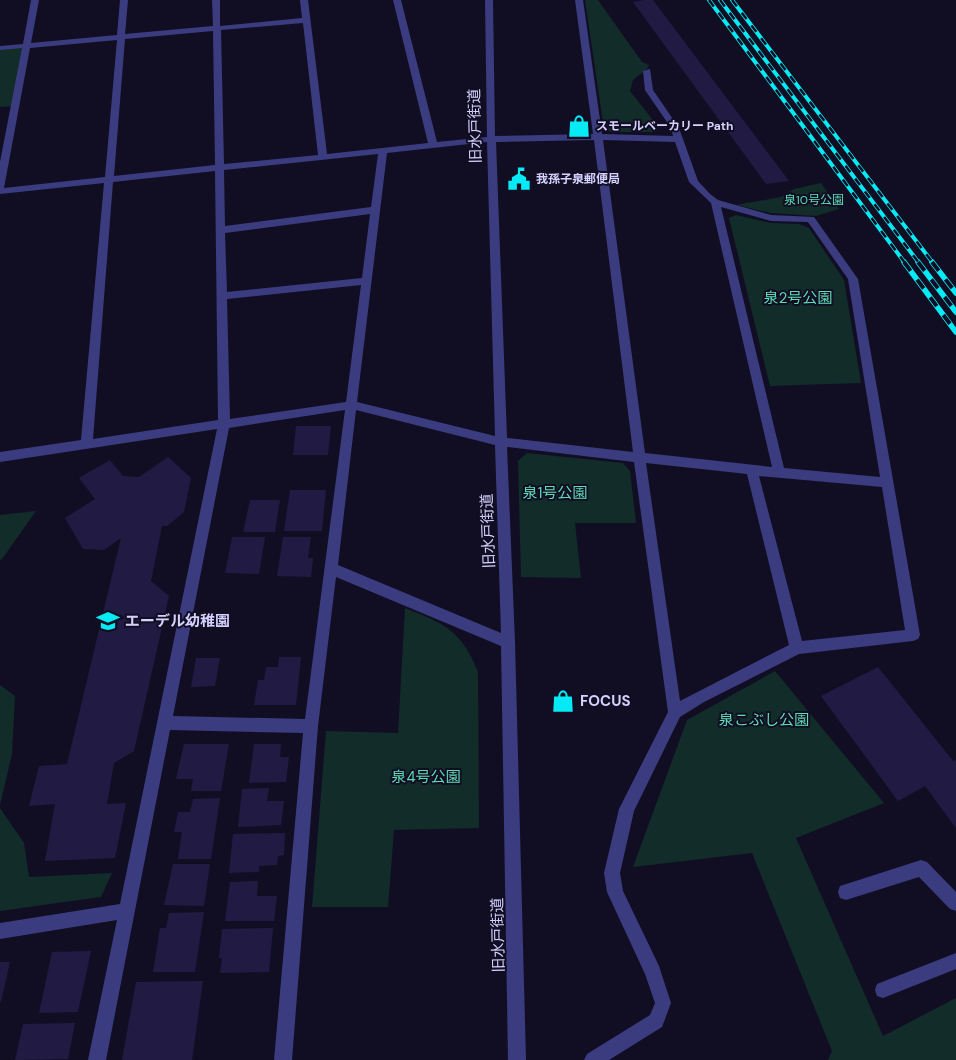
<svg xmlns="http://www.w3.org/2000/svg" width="956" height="1060" viewBox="0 0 956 1060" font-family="'DM Sans','Noto Sans JP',sans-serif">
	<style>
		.green { fill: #122c2a }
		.building { fill: #211b43 }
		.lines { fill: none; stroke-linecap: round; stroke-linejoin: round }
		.minor { fill: #3b3c80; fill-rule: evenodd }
		.rail-far1-casing { stroke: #06eaf5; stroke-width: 4 }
		.rail-casing { stroke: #06eaf5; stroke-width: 5.5 }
		.rail-far1 { stroke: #110e23; stroke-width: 2.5; stroke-dasharray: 8; stroke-linecap: butt }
		.rail { stroke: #110e23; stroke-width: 4; stroke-dasharray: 11; stroke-linecap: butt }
		.labels { text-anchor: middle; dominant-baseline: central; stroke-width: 4; stroke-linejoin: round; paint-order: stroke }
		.far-poi-label { font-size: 12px; font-weight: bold; fill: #d4d1fe; stroke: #110e23; text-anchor: start }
		.far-park-label { font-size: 12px; fill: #5fdcb6; stroke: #110e23 }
		.street-label { font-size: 15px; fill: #d4d1fe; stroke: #110e23 }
		.park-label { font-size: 15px; fill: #5fdcb6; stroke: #110e23 }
		.poi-label { font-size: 15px; font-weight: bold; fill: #d4d1fe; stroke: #110e23; text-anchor: start }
	</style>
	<rect width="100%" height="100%" fill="#110e23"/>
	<!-- green -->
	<g class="green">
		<polygon points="585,0 598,0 642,62 649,65 647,69 633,80 630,91 652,119 653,132 611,132 604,129"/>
		<polygon points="27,46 15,106 0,107 0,48"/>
		<polygon points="821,183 839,209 816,216 771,213 736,205 781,197 794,189"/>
		<polygon points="736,215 771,223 799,224 809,228 844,280 861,383 770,386 729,218"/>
		<polygon points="527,453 623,463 630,471 636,523 575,523 581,578 521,577 518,461"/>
		<polygon points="36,511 2,559 0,560 0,515"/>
		<path d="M405,608C445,624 461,630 478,672L479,828L394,830L388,907H312L326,731L398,733Z"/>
		<polygon points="775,671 884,803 796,838 883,1036 956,998 956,1060 828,1060 832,1051 752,853 633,867 687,720"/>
		<polygon points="0,685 15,696 12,754 0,805"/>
		<polygon points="0,808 24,843 29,877 112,873 101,897 0,911"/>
	</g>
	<!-- building -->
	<g class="building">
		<polygon points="644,0 653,0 789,181 766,184 633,2"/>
		<polygon points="296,426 331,426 328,455 293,455"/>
		<polygon points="168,457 191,478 184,512 167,526 162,526 151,581 169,596 134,751 114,763 107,804 126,803 115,858 45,861 55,804 29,806 39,766 67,764 121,538 104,550 83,549 65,518 95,499 79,478 110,460 123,476 139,477"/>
		<polygon points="290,490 326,490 322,531 284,531"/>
		<polygon points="250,500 280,500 275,532 243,532"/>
		<polygon points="232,537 265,537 259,574 225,573"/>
		<polygon points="283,537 311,537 308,558 313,558 311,577 277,576"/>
		<polygon points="279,657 301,657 296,705 254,705 258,680 264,680 266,667 278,667"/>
		<polygon points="196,658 220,658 215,686 191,687"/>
		<polygon points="878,667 953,761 956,760 956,828 925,786 898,801 821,696"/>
		<polygon points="184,744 229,744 221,791 191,791 193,779 176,779"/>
		<polygon points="254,744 281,744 280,757 289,757 286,782 249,783"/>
		<polygon points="269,788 267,801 284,801 281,825 238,827 242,789"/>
		<polygon points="220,798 211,859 178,859 182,832 174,832 178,812 190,812 193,799"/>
		<polygon points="285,833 284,855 278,856 277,865 259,866 259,872 229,873 233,834"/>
		<polygon points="173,864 210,864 204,906 164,905"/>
		<polygon points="258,881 257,896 277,896 274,921 225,921 230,882"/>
		<polygon points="204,912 195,972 153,972 160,928 166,928 169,913"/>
		<polygon points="273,928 269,972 220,973 222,958 219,958 222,929"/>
		<polygon points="91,951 78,1012 39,1013 52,952"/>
		<polygon points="0,962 10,962 1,1002 0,1002"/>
		<polygon points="203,981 192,1060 122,1060 136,982"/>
		<polygon points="75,1023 68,1059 15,1060 23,1024"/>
	</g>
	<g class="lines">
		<!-- minor -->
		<g class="minor">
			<path d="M31,0H39L31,43L117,35L120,0H128L125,34L213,26L212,0H220V26L302,18L300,0H308L327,154L428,143L393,0H401L437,142L487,137L485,0H493L495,136L593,134L575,0H583L602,134L673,136L671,128L645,90L643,71L650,69L653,90L679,128L698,181L710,194L718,200L771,215L814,217L858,279L920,635L918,639L913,641L799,654L704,702L680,717L634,811L620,873L623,891L659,966L671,1003L662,1027L609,1060H584L587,1054L650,1015L655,1003L645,974L607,892L604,873L619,809L668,712L634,462L507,447L515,642L526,1060H508L501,646L336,577L318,726L292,1060H274L303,733L170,730L106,1060H88L117,920L0,939V923L120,904L217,429L0,462V452L81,440L104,183L0,194V162L22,48L0,50V46L23,44ZM303,23L318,155L224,164L221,30ZM213,31L215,165L114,176L125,39ZM117,40L105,177L4,188L30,48ZM594,140L633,452L507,438L496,142ZM603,140L675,142L689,182L711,203L772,467L645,453ZM487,142L495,436L357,402L387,153ZM378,154L371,207L225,226L224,170ZM215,171L218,420L93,439L113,182ZM721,207L771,221L808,222L848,279L880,477L784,468ZM370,214L362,278L227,292L225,233ZM361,285L346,402L230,419L227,299ZM345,410L305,719L173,716L229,428ZM356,410L495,445L501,633L338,565ZM646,463L747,474L789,645L680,701ZM759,476L882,487L905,630L802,641Z"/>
			<polygon points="921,860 927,862 956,892 956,911 950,909 919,877 846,900 840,898 838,892 840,886"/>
			<polygon points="956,953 956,969 883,998 877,996 875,990 877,984"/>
		</g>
		<defs>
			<g id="rail-far1">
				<polyline points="709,0 905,263"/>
				<polyline points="720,0 919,263"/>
				<polyline points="732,0 933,263"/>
			</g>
			<g id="rail">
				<polyline points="904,262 956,332"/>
				<polyline points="918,262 956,312"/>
				<polyline points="932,262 956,293"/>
			</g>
		</defs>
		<!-- rail-far1 casing -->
		<use href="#rail-far1" class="rail-far1-casing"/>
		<!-- rail casing -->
		<use href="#rail" class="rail-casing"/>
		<!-- rail-far1 -->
		<use href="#rail-far1" class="rail-far1"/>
		<!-- rail -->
		<use href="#rail" class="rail"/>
	</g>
	<!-- icons -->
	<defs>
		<symbol id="shop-bare" viewBox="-9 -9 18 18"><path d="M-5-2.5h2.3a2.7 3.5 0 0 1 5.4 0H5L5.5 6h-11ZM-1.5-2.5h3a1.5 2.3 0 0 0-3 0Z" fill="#06eaf5" stroke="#110e23" stroke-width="2.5" paint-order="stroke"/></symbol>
		<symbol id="civic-bare" viewBox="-9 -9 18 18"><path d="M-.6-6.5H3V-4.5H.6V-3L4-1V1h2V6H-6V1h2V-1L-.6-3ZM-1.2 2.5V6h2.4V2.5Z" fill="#06eaf5" stroke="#110e23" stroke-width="2.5" paint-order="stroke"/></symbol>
		<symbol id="school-bare" viewBox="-9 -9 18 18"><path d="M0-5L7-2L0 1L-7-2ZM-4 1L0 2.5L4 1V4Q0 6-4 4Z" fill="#06eaf5" stroke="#110e23" stroke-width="2.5" paint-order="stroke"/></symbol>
	</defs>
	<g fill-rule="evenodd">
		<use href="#shop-bare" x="563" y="110" width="32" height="32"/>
		<use href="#civic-bare" x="503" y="163" width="32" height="32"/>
		<use href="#school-bare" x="92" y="605" width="32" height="32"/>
		<use href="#shop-bare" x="547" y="685" width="32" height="32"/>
	</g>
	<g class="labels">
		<!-- far-poi labels -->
		<g class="far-poi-label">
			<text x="596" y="126">スモールベーカリー Path</text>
			<text x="536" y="179">我孫子泉郵便局</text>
		</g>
		<!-- far-park labels -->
		<g class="far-park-label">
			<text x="814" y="200">泉10号公園</text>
		</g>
		<!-- street labels -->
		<g class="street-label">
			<text transform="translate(475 126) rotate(-91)">旧水戸街道</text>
			<text transform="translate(488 531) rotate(-92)">旧水戸街道</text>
			<text transform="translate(498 935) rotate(-91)">旧水戸街道</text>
		</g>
		<!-- park labels -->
		<g class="park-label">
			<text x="798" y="298">泉2号公園</text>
			<text x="555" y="493">泉1号公園</text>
			<text x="764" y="720">泉こぶし公園</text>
			<text x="426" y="777">泉4号公園</text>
		</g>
		<!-- poi labels -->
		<g class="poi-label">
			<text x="125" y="621">エーデル幼稚園</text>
			<text x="580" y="701">FOCUS</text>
		</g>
	</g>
</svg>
